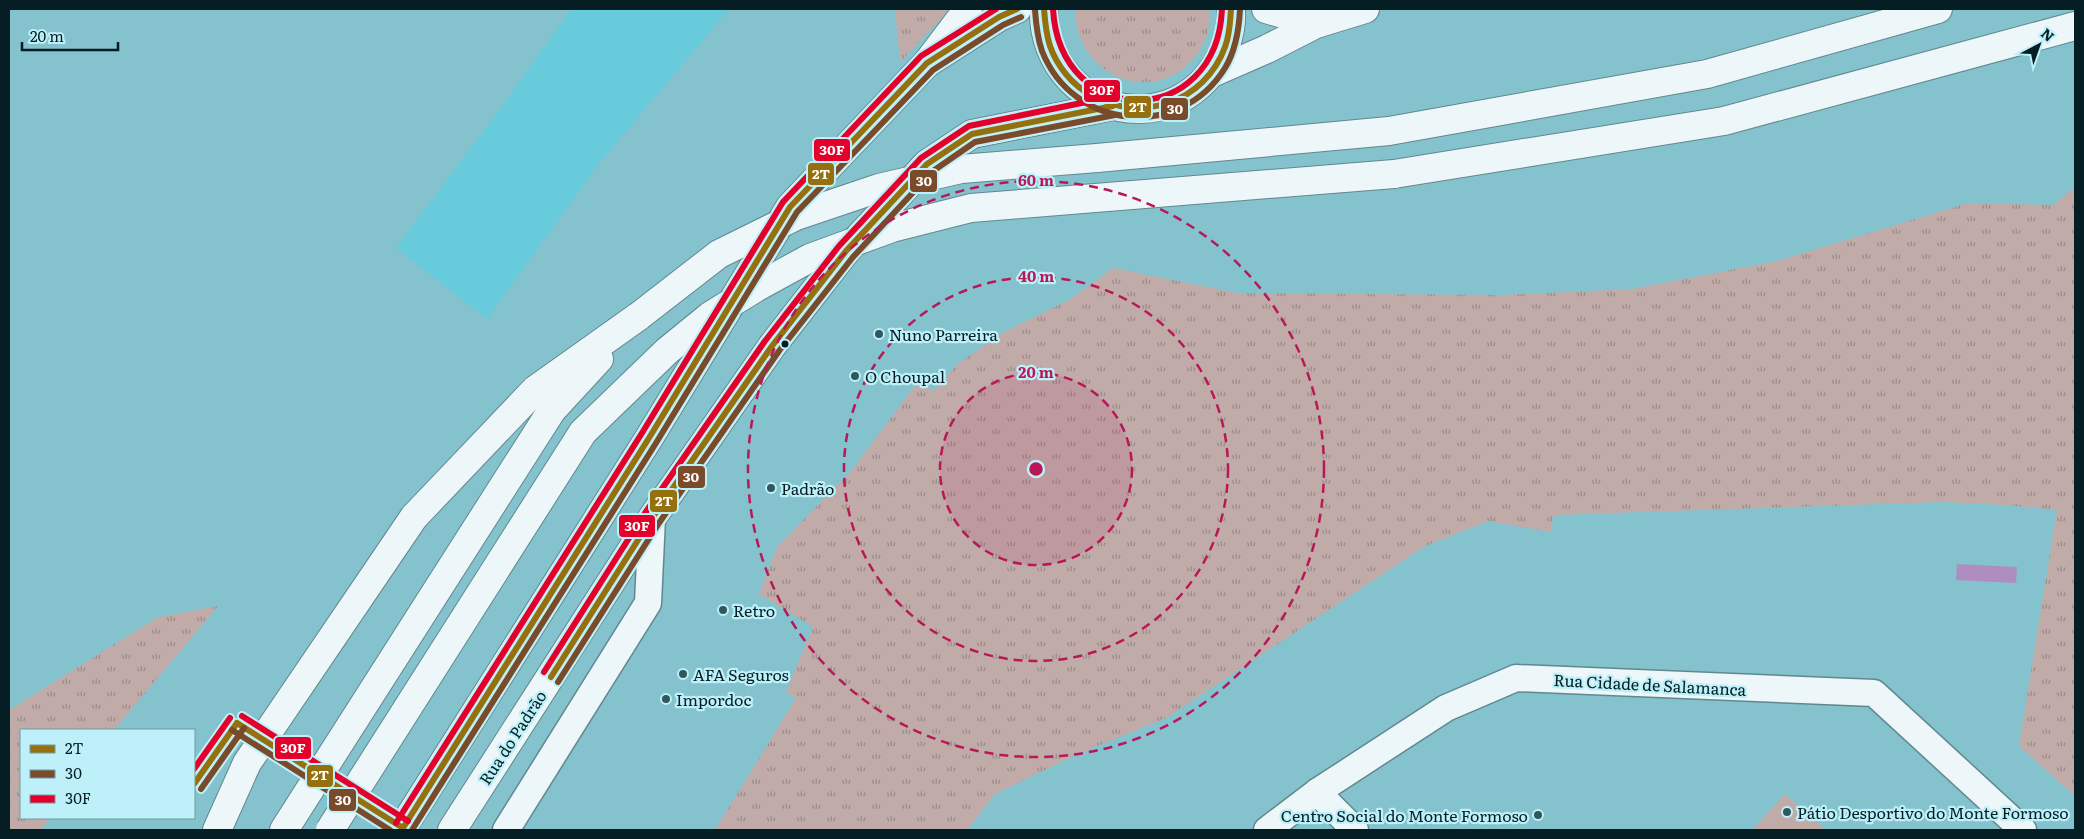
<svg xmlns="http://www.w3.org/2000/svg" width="2084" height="839" viewBox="0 0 2084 839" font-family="Literata,serif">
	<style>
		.built { fill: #67cbdb }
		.grass { fill: url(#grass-tufts) }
		.pitch { fill: #c0aba9 }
		.water { fill: #af8dc0 }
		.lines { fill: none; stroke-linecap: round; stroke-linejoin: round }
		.street-casing { stroke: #61888f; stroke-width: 29 }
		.secondary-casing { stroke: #61888f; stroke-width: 30 }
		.primary-casing { stroke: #61888f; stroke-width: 30 }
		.highway-casing { stroke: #61888f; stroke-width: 30 }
		.street { stroke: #edf6f8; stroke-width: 26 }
		.secondary { stroke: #edf6f8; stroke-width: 28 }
		.primary { stroke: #edf6f8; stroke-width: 28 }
		.highway { stroke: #edf6f8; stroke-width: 28 }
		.highway-bridge-casing { stroke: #61888f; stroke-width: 30; stroke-linecap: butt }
		.highway-bridge { stroke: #edf6f8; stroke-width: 28 }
		.bus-1-casing { stroke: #bdf0f9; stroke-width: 10 }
		.bus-2-casing { stroke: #bdf0f9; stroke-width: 10 }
		.bus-3-casing { stroke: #bdf0f9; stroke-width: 10 }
		.bus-1 { stroke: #96700e; stroke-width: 6 }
		.bus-2 { stroke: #7a4b2a; stroke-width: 6 }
		.bus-3 { stroke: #e4002b; stroke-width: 6 }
		.ring { fill: none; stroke: #b91858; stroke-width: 2.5; stroke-dasharray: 9 6 }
		.poi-dot { fill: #31575e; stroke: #bdf0f9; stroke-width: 2 }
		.bus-dot { fill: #051e23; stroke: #bdf0f9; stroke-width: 2 }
		.labels { text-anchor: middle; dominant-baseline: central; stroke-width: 4.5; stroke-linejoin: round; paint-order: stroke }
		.poi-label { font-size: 16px; fill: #051e23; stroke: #bdf0f9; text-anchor: start }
		.street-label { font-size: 16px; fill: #051e23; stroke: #bdf0f9 }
		.centre { fill: #b91858; stroke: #bdf0f9; stroke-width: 2.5 }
		.ring-label { font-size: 15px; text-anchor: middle; font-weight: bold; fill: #b91858; stroke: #bdf0f9; stroke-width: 4.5; stroke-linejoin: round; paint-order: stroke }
		.line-badge { stroke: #bdf0f9; stroke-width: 2 }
		.badge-label { font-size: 14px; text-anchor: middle; font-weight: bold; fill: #fff }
	</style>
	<defs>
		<pattern id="grass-tufts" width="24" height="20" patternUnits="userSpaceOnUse" patternTransform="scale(1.25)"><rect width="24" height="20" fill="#c0aba9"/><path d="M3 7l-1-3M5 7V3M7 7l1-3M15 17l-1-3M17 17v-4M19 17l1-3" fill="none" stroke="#9a8b89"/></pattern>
	</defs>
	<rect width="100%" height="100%" fill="#84c2cd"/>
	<!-- built -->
	<polygon class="built" points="571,9 729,9 598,165 487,319 396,248 506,101"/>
	<!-- grass -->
	<g class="grass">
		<polygon points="895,9 950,9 900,62"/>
		<path d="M1075,9H1209C1211,21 1208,35 1202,46C1165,111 1075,82 1075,9Z"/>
		<polygon points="2075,187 2075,796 2019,746 2057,510 2006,505 1942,502 1553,515 1551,532 1488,521 1425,546 1166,718 1080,753 995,794 967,830 715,830 796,698 786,692 813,627 759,594 777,547 852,470 919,380 933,391 959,363 1004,332 1069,300 1113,268 1237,293 1501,295 1632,289 1777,261 1968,203 2053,205"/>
		<polygon points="218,606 114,730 21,730 21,818 50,818 41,830 9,830 9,710 158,617"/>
	</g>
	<!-- pitch -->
	<polygon class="pitch" points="1785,794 1825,830 1752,830"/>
	<!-- water -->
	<polygon class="water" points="1957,564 2017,567 2016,583 1956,580"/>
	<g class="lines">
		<defs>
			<g id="street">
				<polyline points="1317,792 1355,830"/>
				<polyline points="506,830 648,603 652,518"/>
				<polyline points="1267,830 1317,792 1446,708 1516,678 1874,693 2023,830"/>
			</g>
			<g id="secondary">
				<polyline points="1266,9 1316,24"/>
				<polyline points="1212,73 1267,49 1316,24 1365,9"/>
				<polyline points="401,830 649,438 790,207 927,63 999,17 1017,9"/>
				<polyline points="452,830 652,518 772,346 846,251 927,164 972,134 1113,106"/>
			</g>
			<g id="primary">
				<path d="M1044,9C1042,63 1084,109 1139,109C1193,109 1234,60 1231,9"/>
				<polyline points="927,63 968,9"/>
			</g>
			<g id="highway">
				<polyline points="1097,158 1389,131 1707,74 1938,9"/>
				<polyline points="1394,174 1724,121 2075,26"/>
				<polyline points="217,830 247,763 414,517 535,390 639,316"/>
				<polyline points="284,830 552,410 599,359"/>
			</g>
		</defs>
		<!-- street casing -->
		<use href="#street" class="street-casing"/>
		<!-- secondary casing -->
		<use href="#secondary" class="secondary-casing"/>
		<!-- primary casing -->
		<use href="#primary" class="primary-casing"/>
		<!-- highway casing -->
		<use href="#highway" class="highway-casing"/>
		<!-- street -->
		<use href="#street" class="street"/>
		<!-- secondary -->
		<use href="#secondary" class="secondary"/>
		<!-- primary -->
		<use href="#primary" class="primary"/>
		<!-- highway -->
		<use href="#highway" class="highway"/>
		<defs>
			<g id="highway-bridge">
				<polyline points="639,316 719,254 796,216 879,188 961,169 1097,158"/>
				<polyline points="330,830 583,432 667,351 710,316 757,287 810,258 892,228 971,208 1394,174"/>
			</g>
		</defs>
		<!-- highway-bridge casing -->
		<use href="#highway-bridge" class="highway-bridge-casing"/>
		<!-- highway-bridge -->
		<use href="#highway-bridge" class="highway-bridge"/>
		<defs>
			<g id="bus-1">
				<path d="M1044,9C1045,22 1046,34 1050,46C1057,66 1072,85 1091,95C1141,124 1205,102 1225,47C1230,34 1230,22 1231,9"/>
				<polyline points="551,677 652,518 772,346 846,251 927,164 972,134 1113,106"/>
				<polyline points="237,723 403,828"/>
				<polyline points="194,784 237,723"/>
				<polyline points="403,828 649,438 790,207 927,63 999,17 1017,9"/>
			</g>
			<g id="bus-2">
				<path d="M1035,10C1036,24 1037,37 1042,51C1073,130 1180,141 1225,68C1236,50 1239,30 1240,9"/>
				<polyline points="558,682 659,523 779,351 853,257 933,171 975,142 1115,115"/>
				<polyline points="232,730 390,830"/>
				<polyline points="201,789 244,728"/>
				<polyline points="412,830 656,443 797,212 933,70 1003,25 1021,17"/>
			</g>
			<g id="bus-3">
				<path d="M1053,9C1060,131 1217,130 1222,9"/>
				<polyline points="544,672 645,513 765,341 839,246 921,158 969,126 1111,97"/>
				<polyline points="242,716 408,821"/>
				<polyline points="194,769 230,718"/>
				<polyline points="396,823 642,433 783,202 921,56 996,9"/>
			</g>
		</defs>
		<!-- bus-1 casing -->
		<use href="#bus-1" class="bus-1-casing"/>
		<!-- bus-2 casing -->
		<use href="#bus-2" class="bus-2-casing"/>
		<!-- bus-3 casing -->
		<use href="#bus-3" class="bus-3-casing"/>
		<!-- bus-1 -->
		<use href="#bus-1" class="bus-1"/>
		<!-- bus-2 -->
		<use href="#bus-2" class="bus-2"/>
		<!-- bus-3 -->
		<use href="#bus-3" class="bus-3"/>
	</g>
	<!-- distance rings -->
	<circle cx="1036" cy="469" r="96" fill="#b91858" fill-opacity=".12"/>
	<g class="ring">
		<circle cx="1036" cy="469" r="96"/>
		<circle cx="1036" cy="469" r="192"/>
		<circle cx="1036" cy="469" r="288"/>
	</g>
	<!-- markers -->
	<g class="poi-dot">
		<circle cx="879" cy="334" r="5"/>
		<circle cx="855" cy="376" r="5"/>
		<circle cx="771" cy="488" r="5"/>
		<circle cx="723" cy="610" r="5"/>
		<circle cx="683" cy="674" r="5"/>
		<circle cx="666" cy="699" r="5"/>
		<circle cx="1787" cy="812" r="5"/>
		<circle cx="1538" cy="815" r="5"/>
	</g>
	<circle class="bus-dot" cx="785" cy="344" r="4.5"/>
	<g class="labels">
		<!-- poi labels -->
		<g class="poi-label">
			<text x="889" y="334">Nuno Parreira</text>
			<text x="865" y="376">O Choupal</text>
			<text x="781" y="488">Padrão</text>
			<text x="733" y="610">Retro</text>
			<text x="693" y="674">AFA Seguros</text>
			<text x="676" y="699">Impordoc</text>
			<text x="1797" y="812">Pátio Desportivo do Monte Formoso</text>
			<text x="1528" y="815" text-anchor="end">Centro Social do Monte Formoso</text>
		</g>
		<!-- street labels -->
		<g class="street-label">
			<text transform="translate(1650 684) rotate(3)">Rua Cidade de Salamanca</text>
			<text transform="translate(512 737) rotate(-57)">Rua do Padrão</text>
		</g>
	</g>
	<circle cx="1036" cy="469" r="8" class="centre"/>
	<g class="ring-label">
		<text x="1036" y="186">60 m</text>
		<text x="1036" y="282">40 m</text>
		<text x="1036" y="378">20 m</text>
	</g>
	<g class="line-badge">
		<rect x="1083" y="79" width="38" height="24" rx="5" fill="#e4002b"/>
		<rect x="1123" y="95" width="29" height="24" rx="5" fill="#96700e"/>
		<rect x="1160" y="97" width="29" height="24" rx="5" fill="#7a4b2a"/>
		<rect x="813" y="138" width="38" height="24" rx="5" fill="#e4002b"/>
		<rect x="807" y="162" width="28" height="24" rx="5" fill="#96700e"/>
		<rect x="909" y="169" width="29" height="24" rx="5" fill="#7a4b2a"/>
		<rect x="677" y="465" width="29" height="24" rx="5" fill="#7a4b2a"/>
		<rect x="649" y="489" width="29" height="24" rx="5" fill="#96700e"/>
		<rect x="618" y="514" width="38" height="24" rx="5" fill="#e4002b"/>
		<rect x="274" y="736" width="38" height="24" rx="5" fill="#e4002b"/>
		<rect x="306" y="764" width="28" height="24" rx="5" fill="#96700e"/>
		<rect x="328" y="788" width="29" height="24" rx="5" fill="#7a4b2a"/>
	</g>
	<g class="badge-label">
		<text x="1102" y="95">30F</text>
		<text x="1138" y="112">2T</text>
		<text x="1175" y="114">30</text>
		<text x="832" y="155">30F</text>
		<text x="821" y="179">2T</text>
		<text x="924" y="186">30</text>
		<text x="691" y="482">30</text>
		<text x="664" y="506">2T</text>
		<text x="637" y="531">30F</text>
		<text x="293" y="753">30F</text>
		<text x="320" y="780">2T</text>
		<text x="343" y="805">30</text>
	</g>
	<!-- border -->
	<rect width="2084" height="839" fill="none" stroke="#051e23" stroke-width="20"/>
	<!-- legend -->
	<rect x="20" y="729" width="175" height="90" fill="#bdf0f9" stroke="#739ca3"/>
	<rect x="30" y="745" width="25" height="8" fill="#96700e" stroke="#739ca3"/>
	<text x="65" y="754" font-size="15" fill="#051e23">2T</text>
	<rect x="30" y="770" width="25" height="8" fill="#7a4b2a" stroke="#739ca3"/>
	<text x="65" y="779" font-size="15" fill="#051e23">30</text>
	<rect x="30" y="795" width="25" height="8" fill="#e4002b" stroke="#739ca3"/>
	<text x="65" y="804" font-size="15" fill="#051e23">30F</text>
	<!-- north arrow -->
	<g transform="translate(2039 45) rotate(41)" stroke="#bdf0f9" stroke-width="4" paint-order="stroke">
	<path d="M0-4L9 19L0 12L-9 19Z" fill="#051e23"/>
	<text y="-8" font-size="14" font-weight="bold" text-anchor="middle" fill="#051e23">N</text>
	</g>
	<!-- scale -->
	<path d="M22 42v8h96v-8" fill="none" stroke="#051e23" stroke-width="2.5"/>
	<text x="30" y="42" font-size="15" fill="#051e23" stroke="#bdf0f9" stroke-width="4" paint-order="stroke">20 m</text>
</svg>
